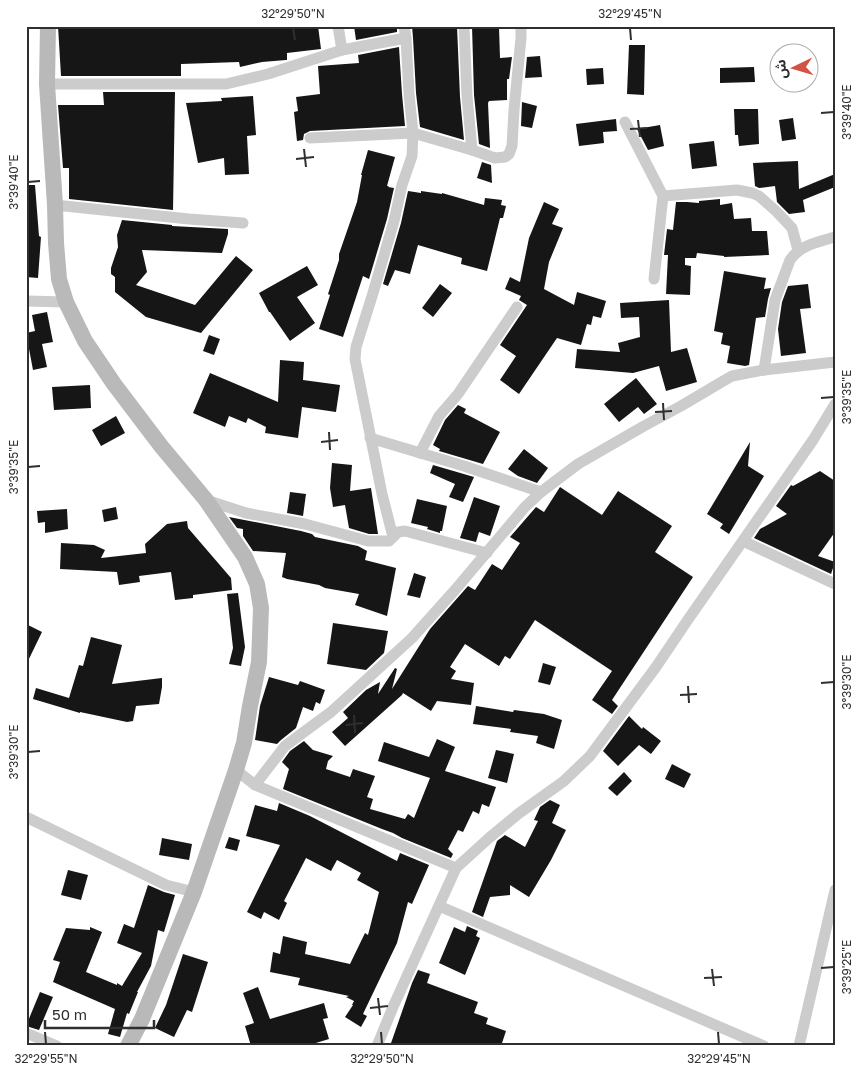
<svg xmlns="http://www.w3.org/2000/svg" width="861" height="1072" viewBox="0 0 861 1072" font-family="'Golos Text','Noto Sans Arabic',sans-serif">
	<style>
		.building { fill: #161616 }
		.lines { fill: none; stroke-linecap: round; stroke-linejoin: round }
		.street { stroke: #ccc; stroke-width: 11 }
		.secondary { stroke: #b9b9b9; stroke-width: 16 }
		.ticks { fill: none; stroke: #2f2f2f; stroke-width: 2 }
		.neatline { fill: none; stroke: #2f2f2f; stroke-width: 2 }
		.ticks-label { font-size: 12px; text-anchor: middle; fill: #2f2f2f }
	</style>
	<rect width="100%" height="100%" fill="#fff"/>
	<!-- building -->
	<g class="building">
		<polygon points="58,26 318,26 321,49 287,53 287,60 286,60 262,62 240,67 239,62 181,64 181,76 61,76"/>
		<polygon points="354,26 397,26 397,32 356,40"/>
		<polygon points="412,26 457,26 460,97 464,140 420,127 416,93 413,38"/>
		<polygon points="472,26 483,26 483,27 499,27 500,58 512,57 509,79 507,79 507,100 489,101 488,103 490,148 479,144 474,95"/>
		<polygon points="629,45 645,45 644,95 627,94"/>
		<polygon points="399,47 402,94 405,126 310,131 304,134 303,140 297,141 294,112 298,111 296,97 320,94 318,66 359,63 358,55"/>
		<polygon points="540,56 542,77 525,78 527,57"/>
		<polygon points="754,67 755,82 720,83 720,68"/>
		<polygon points="603,68 604,84 587,85 586,69"/>
		<polygon points="103,92 175,92 173,210 69,199 69,168 63,168 58,105 104,105"/>
		<polygon points="253,96 256,135 247,136 249,174 225,175 224,158 198,163 186,103 222,101 221,98"/>
		<polygon points="522,102 537,106 532,128 521,126"/>
		<polygon points="734,109 758,109 759,144 739,146 738,135 735,135"/>
		<polygon points="793,118 796,139 782,141 779,120"/>
		<polygon points="616,119 617,131 603,132 604,143 579,146 576,124"/>
		<polygon points="660,125 664,146 648,150 637,129"/>
		<polygon points="714,141 717,166 692,169 689,144"/>
		<polygon points="368,150 395,157 387,186 389,186 388,187 394,188 387,219 369,279 363,276 343,337 319,329 330,295 328,294 339,260 339,254 357,202 362,175 361,175"/>
		<polygon points="798,161 799,189 835,174 835,187 803,200 805,212 789,214 777,202 775,186 759,188 755,186 753,163"/>
		<polygon points="482,162 491,165 492,183 477,178"/>
		<polygon points="26,185 35,185 39,236 41,237 38,278 26,277"/>
		<polygon points="408,191 421,193 421,191 442,194 442,193 484,205 485,198 502,200 501,205 506,206 503,218 500,218 487,271 461,264 462,258 418,245 410,274 395,270 388,286 383,284 401,223"/>
		<polygon points="720,199 720,205 732,203 734,219 751,218 752,231 767,231 769,255 724,257 724,256 697,253 696,258 685,258 685,265 691,266 690,295 666,294 668,255 664,255 667,229 673,230 676,202 687,202 699,203 699,201"/>
		<polygon points="544,202 559,209 552,224 563,228 549,262 544,289 574,305 577,292 606,301 601,318 593,316 591,325 587,324 581,345 557,338 519,394 500,380 516,356 500,345 527,305 519,300 521,296 505,289 510,277 520,282 529,238"/>
		<polygon points="122,220 172,225 172,226 228,229 228,234 222,253 142,250 147,272 136,285 195,305 236,256 253,270 201,333 146,317 115,292 115,277 111,274 111,268 118,247 117,235"/>
		<polygon points="307,266 318,285 297,297 315,323 290,341 270,312 269,312 259,293"/>
		<polygon points="724,271 766,278 764,289 771,288 768,299 765,317 756,318 749,365 745,366 727,363 730,346 721,344 723,333 714,331"/>
		<polygon points="440,284 452,293 433,317 422,308"/>
		<polygon points="808,284 811,308 800,309 806,353 781,356 778,329 782,302 788,286"/>
		<polygon points="669,300 671,352 687,348 697,382 666,391 659,366 633,373 575,368 577,349 620,352 618,343 640,337 639,317 621,318 620,303"/>
		<polygon points="47,312 53,342 42,344 47,367 33,370 26,333 35,331 32,315"/>
		<polygon points="209,335 220,339 214,355 203,351"/>
		<polygon points="280,360 304,362 303,380 340,385 336,412 302,407 298,438 265,433 266,427 248,418 246,423 229,416 225,427 193,413 210,373 278,402"/>
		<polygon points="636,378 657,404 644,414 638,407 619,422 604,404"/>
		<polygon points="90,385 91,408 54,410 52,387"/>
		<polygon points="458,405 466,409 464,413 500,432 483,464 439,451 440,449 433,445 445,420"/>
		<polygon points="116,416 125,433 101,446 92,430"/>
		<polygon points="750,442 748,466 764,476 729,534 720,528 723,524 707,514"/>
		<polygon points="524,449 548,468 537,483 518,476 508,469"/>
		<polygon points="332,463 352,465 350,491 371,488 378,534 369,534 349,528 345,505 333,507 330,488"/>
		<polygon points="433,465 474,477 463,502 449,497 455,484 430,473"/>
		<polygon points="820,471 835,481 835,532 818,556 835,562 831,574 754,538 760,529 787,514 776,506 791,485 793,486"/>
		<polygon points="560,487 602,515 618,491 672,526 655,552 693,577 612,700 618,706 612,714 592,700 612,671 535,620 510,659 505,656 499,666 465,644 450,667 456,671 451,679 474,683 471,705 437,701 431,711 403,693 402,695 345,746 332,732 348,718 343,712 366,690 380,682 378,694 395,668 397,669 392,689 430,629 468,586 475,590 492,564 502,570 520,543 510,537 536,507 544,512"/>
		<polygon points="290,492 306,494 303,516 287,513"/>
		<polygon points="474,497 500,506 490,536 479,532 476,542 460,538"/>
		<polygon points="417,499 447,506 442,531 440,531 440,533 427,529 428,527 411,523"/>
		<polygon points="116,507 118,519 104,522 102,510"/>
		<polygon points="67,509 68,529 45,533 45,522 38,523 37,511"/>
		<polygon points="229,517 301,531 312,534 315,537 358,546 367,551 365,560 396,568 387,616 355,605 359,594 325,588 319,585 287,579 282,577 286,553 253,551 243,536 243,529 237,528"/>
		<polygon points="187,521 188,528 231,578 232,590 193,595 193,598 175,600 171,572 139,576 140,582 119,585 117,572 60,569 61,543 94,545 105,550 101,558 146,553 145,544 167,524"/>
		<polygon points="414,573 426,577 420,598 407,595"/>
		<polygon points="238,593 245,647 241,666 229,664 233,648 227,594"/>
		<polygon points="333,623 388,631 384,653 366,670 327,664"/>
		<polygon points="26,624 42,632 26,665"/>
		<polygon points="91,637 122,645 112,684 162,678 162,687 159,704 136,706 133,721 127,722 80,712 80,713 33,699 36,688 69,698 79,665 83,666"/>
		<polygon points="543,663 556,667 550,685 538,682"/>
		<polygon points="269,677 298,685 300,681 325,690 320,704 316,702 313,711 303,707 296,728 281,740 277,744 255,740 260,706"/>
		<polygon points="476,706 513,712 514,710 544,714 562,720 554,749 536,743 538,736 510,732 511,729 473,724"/>
		<polygon points="629,716 642,729 643,727 661,741 651,754 639,745 618,766 603,751"/>
		<polygon points="437,739 455,747 445,771 496,787 489,807 482,804 479,814 473,811 463,832 458,830 448,849 453,854 451,858 402,838 393,833 382,829 283,789 289,769 282,762 290,751 304,741 313,750 333,756 328,761 326,769 350,777 353,769 375,776 367,797 373,799 370,809 405,819 408,814 414,818 430,778 378,761 384,742 429,757"/>
		<polygon points="496,750 514,754 507,783 488,778"/>
		<polygon points="672,764 691,774 684,788 665,779"/>
		<polygon points="624,772 632,781 617,796 608,788"/>
		<polygon points="550,800 560,805 552,823 566,830 551,860 529,897 510,885 510,895 490,897 483,917 472,912 497,841 505,835 525,847 538,821 534,820 540,807"/>
		<polygon points="279,803 310,816 397,861 400,853 429,865 412,904 408,902 397,943 363,1014 367,1016 361,1027 345,1017 353,1005 352,1005 354,1001 346,997 349,996 298,985 300,978 270,972 273,952 280,954 283,936 307,942 305,954 350,964 365,933 368,935 379,892 357,880 361,873 337,860 331,871 306,858 284,901 287,903 279,920 264,912 261,919 247,912 280,845 246,836 255,805 277,811"/>
		<polygon points="229,837 240,840 237,851 225,848"/>
		<polygon points="162,838 192,844 189,860 159,855"/>
		<polygon points="68,870 88,875 81,900 61,895"/>
		<polygon points="148,885 164,892 175,895 164,932 158,930 151,966 137,992 138,992 129,1014 127,1013 120,1037 108,1034 115,1009 53,982 60,962 53,960 66,928 90,930 90,927 102,932 86,972 117,985 117,983 122,986 142,953 117,943 124,924 134,928"/>
		<polygon points="467,926 478,931 476,936 480,938 465,975 439,963 454,927 465,932"/>
		<polygon points="183,954 208,962 192,1012 187,1010 174,1037 155,1028 166,1005"/>
		<polygon points="418,970 430,974 427,983 478,1002 474,1013 488,1018 486,1024 506,1031 501,1046 390,1046 412,983"/>
		<polygon points="258,987 270,1019 324,1003 328,1018 323,1019 329,1039 306,1046 251,1046 245,1026 254,1023 243,993"/>
		<polygon points="40,992 53,997 39,1030 26,1026"/>
	</g>
	<g class="lines">
		<!-- street -->
		<g class="street">
			<polyline points="338,26 342,50"/>
			<polyline points="464,26 467,96 472,150"/>
			<polyline points="47,84 226,84 268,74 342,50 406,38"/>
			<polyline points="625,122 663,196 654,279"/>
			<polyline points="310,138 413,133 472,150 495,158 505,157 509,154 512,146 514,110 521,38 521,26"/>
			<polyline points="663,196 737,190 752,193 759,196 776,211 792,228 798,250"/>
			<polyline points="55,205 189,219 243,223"/>
			<polyline points="26,301 66,302"/>
			<path d="M764,370L775,300L790,260C800,245 818,242 835,237"/>
			<polyline points="370,438 464,466 541,492"/>
			<polyline points="420,453 439,416 458,394 517,307"/>
			<polyline points="206,500 246,513 305,524 368,541 389,541 398,532 405,531 487,553"/>
			<polyline points="393,537 382,494 355,359 356,347 373,293 394,221 402,185 412,156 413,133 409,94 406,38 404,26"/>
			<polyline points="743,541 835,584"/>
			<polyline points="236,770 255,785 456,868"/>
			<polyline points="255,785 285,746 331,712 412,638 455,590 525,507 541,492 578,464 644,426 681,406 725,380 732,376 764,370 835,362"/>
			<polyline points="26,817 166,885 194,892"/>
			<polyline points="439,906 764,1046"/>
			<polyline points="26,1033 57,1046"/>
			<polyline points="377,1046 393,1007 456,868 489,838 518,814 564,781 590,756 656,667 687,621 813,440 835,404"/>
			<polyline points="799,1046 835,890"/>
		</g>
		<!-- secondary -->
		<polyline class="secondary" points="48,26 47,84 55,205 56,243 59,279 66,302 85,341 114,384 161,446 206,500 245,557 257,584 261,608 259,662 250,706 244,743 236,770 194,892 142,1019 128,1046"/>
	</g>
	<!-- ticks -->
	<path class="ticks" d="M293,28L295,40M630,28L631,40M821,113L834,112M638,120L640,137M630,129L647,128M304,149L306,167M296,159L314,157M28,182L40,181M821,398L834,397M663,403L664,420M655,412L672,411M329,432L330,450M321,442L338,440M28,467L40,466M821,683L834,682M688,686L689,703M680,695L697,694M354,715L355,733M346,725L363,723M28,752L40,751M821,968L834,967M712,969L714,986M704,978L722,977M378,998L380,1015M370,1008L388,1006M45,1032L46,1044M381,1032L382,1044M718,1032L719,1044"/>
	<!-- border -->
	<rect width="861" height="1072" fill="none" stroke="#ffffff" stroke-width="55"/>
	<!-- north arrow -->
	<g transform="translate(794 68) rotate(265)"><circle r="24" fill="#ffffff" stroke="#acacac"/>
	<path d="M0-4L9 19L0 12L-9 19Z" fill="#d45243"/>
	<text y="-8" font-size="14" font-weight="bold" text-anchor="middle" fill="#2f2f2f">ش</text>
	</g>
	<!-- scale -->
	<path d="M45 1020v8h109v-8" fill="none" stroke="#2f2f2f" stroke-width="2.5"/>
	<text x="52" y="1020" font-size="15" fill="#2f2f2f" stroke="#ffffff" stroke-width="4" paint-order="stroke">50 m</text>
	<rect x="28" y="28" width="806" height="1016" class="neatline"/>
	<g class="ticks-label">
		<text x="293" y="18">32°29'50"N</text>
		<text x="630" y="18">32°29'45"N</text>
		<text transform="translate(847 112) rotate(-90)" y="4">3°39'40"E</text>
		<text transform="translate(14 182) rotate(-90)" y="4">3°39'40"E</text>
		<text transform="translate(847 397) rotate(-90)" y="4">3°39'35"E</text>
		<text transform="translate(14 467) rotate(-90)" y="4">3°39'35"E</text>
		<text transform="translate(847 682) rotate(-90)" y="4">3°39'30"E</text>
		<text transform="translate(14 752) rotate(-90)" y="4">3°39'30"E</text>
		<text transform="translate(847 967) rotate(-90)" y="4">3°39'25"E</text>
		<text x="46" y="1063">32°29'55"N</text>
		<text x="382" y="1063">32°29'50"N</text>
		<text x="719" y="1063">32°29'45"N</text>
	</g>
</svg>
